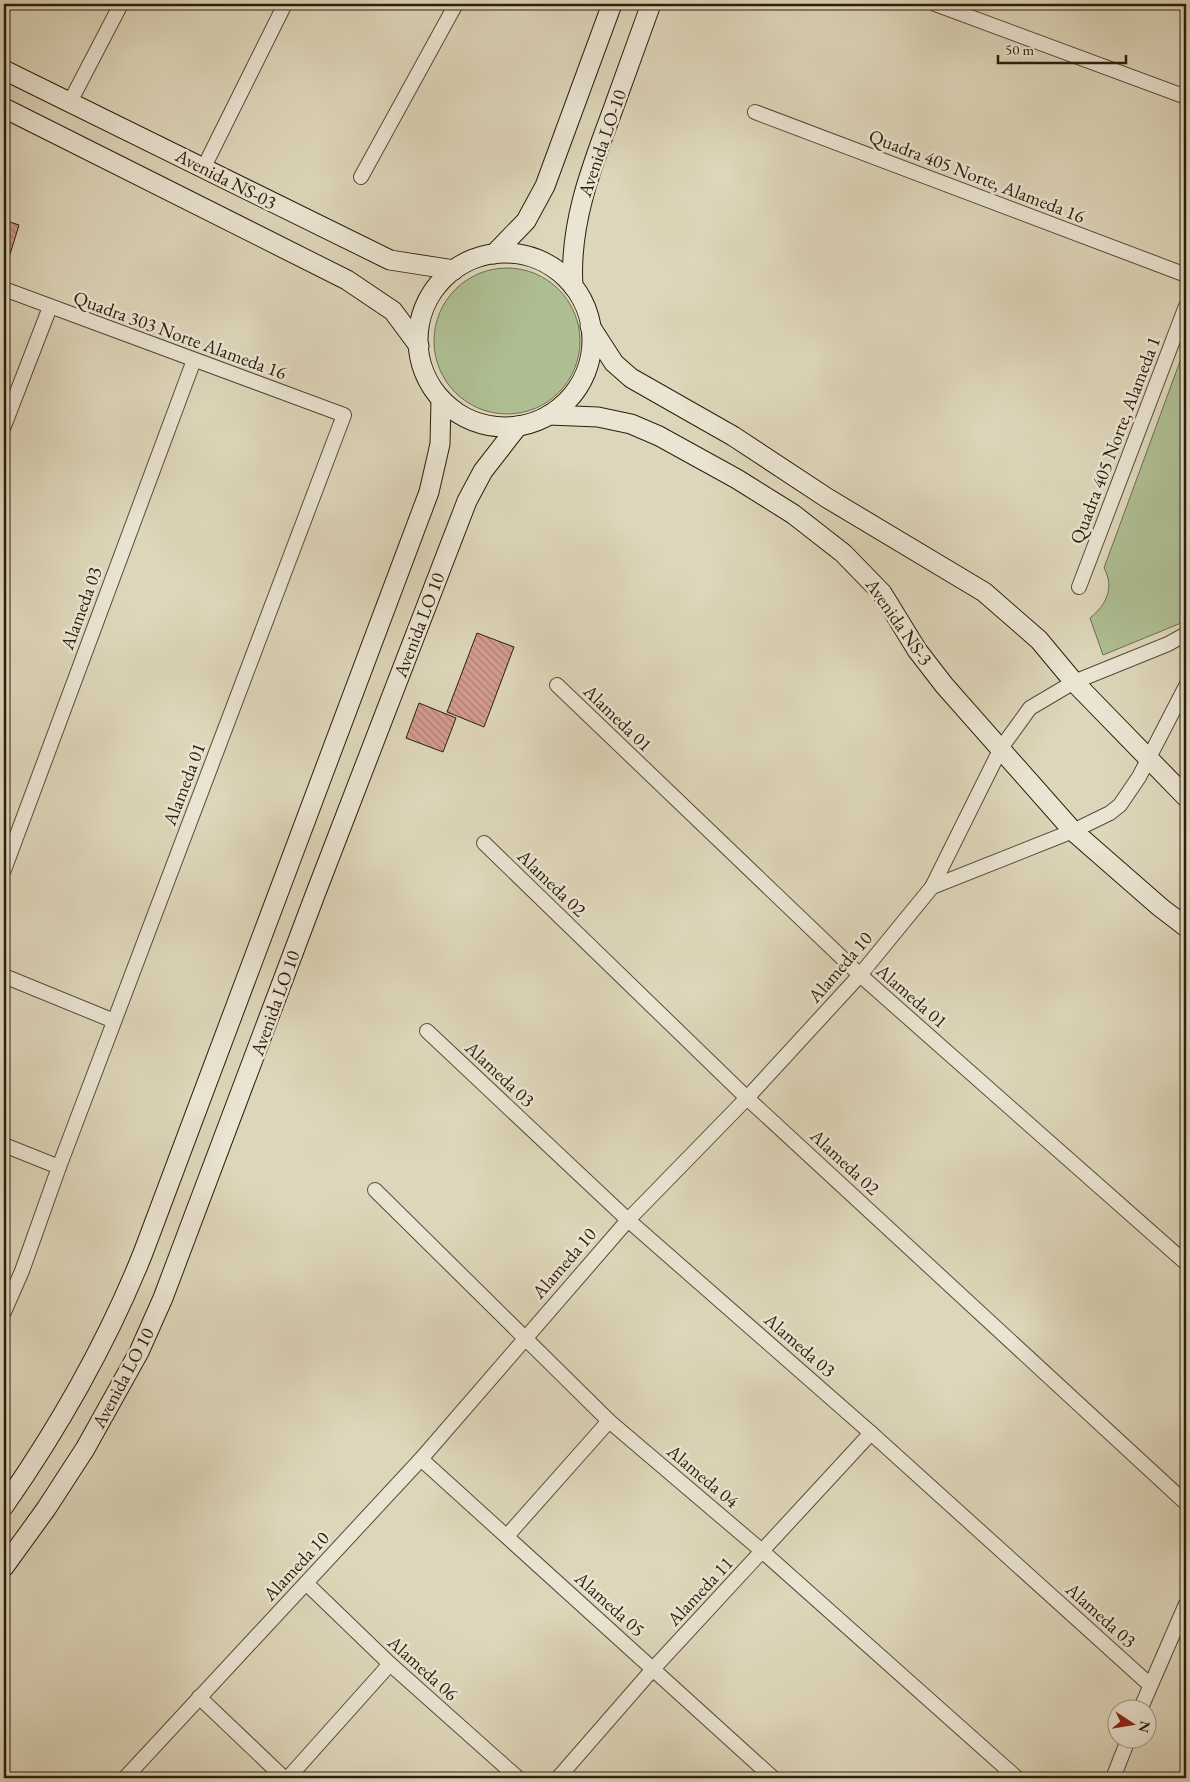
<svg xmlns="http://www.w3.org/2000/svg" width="1190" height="1782" viewBox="0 0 1190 1782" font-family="'EB Garamond',serif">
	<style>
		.green { fill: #aebe92; stroke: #6d6e4f }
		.building { fill: url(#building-back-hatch); stroke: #2c1e0c }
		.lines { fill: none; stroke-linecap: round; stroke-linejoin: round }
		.street-casing { stroke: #584c38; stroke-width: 16 }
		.secondary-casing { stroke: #2c1e0c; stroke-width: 21 }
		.street { stroke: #eae4d2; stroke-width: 14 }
		.secondary { stroke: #eae4d2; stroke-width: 19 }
		.labels { text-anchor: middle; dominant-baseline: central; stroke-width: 5; stroke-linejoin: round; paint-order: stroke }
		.street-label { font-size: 19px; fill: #2c1e0c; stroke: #eae4d2 }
	</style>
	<defs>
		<pattern id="building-back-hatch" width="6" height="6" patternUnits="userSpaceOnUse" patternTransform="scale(1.25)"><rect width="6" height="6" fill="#d39c90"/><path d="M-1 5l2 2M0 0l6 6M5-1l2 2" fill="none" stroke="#ab7f74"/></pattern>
	</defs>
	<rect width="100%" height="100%" fill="#ded6ba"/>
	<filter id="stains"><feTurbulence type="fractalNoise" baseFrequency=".004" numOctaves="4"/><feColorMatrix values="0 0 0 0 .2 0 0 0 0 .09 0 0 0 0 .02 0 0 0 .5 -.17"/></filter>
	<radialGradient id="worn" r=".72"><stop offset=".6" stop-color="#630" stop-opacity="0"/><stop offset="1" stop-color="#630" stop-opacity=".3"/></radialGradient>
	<!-- green -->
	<g class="green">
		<circle cx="507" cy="341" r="73"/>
		<path d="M1186,345V621L1103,655L1090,618C1106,605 1115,588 1104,568Z"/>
	</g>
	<!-- building -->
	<g class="building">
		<polygon points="4,220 19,225 7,264 4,264"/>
		<polygon points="477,633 514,647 484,727 447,712"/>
		<polygon points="419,703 456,718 443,752 406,738"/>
	</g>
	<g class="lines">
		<defs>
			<g id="street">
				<polyline points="935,4 1186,97"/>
				<polyline points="70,102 121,4"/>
				<polyline points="755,112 1186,275"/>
				<polyline points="204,167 285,4"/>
				<polyline points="361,177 456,4"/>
				<polyline points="4,289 344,415 59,1167 22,1271 4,1312"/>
				<polyline points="4,426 50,307"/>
				<polyline points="1079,587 1186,306"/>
				<polyline points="557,685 860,975 1186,1263"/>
				<polyline points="484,843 747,1098 1186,1503"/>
				<polyline points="4,870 194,360"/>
				<polyline points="932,887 1001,748 1030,708 1074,682 1168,644 1186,634"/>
				<polyline points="4,976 114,1021"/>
				<polyline points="427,1031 628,1220 871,1433 1149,1684"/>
				<polyline points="4,1145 59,1167"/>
				<polyline points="375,1190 609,1421 762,1551 1017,1778"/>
				<polyline points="421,1459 773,1778"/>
				<polyline points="507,1536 609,1421"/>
				<polyline points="306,1583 390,1664 518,1778"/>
				<polyline points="199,1697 284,1778"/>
				<polyline points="1140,1710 1186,1604"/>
				<polyline points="125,1778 421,1459 628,1220 747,1098 860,975 932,887 1073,831 1110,813 1120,805 1139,777 1186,686"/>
				<polyline points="288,1778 390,1664"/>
				<polyline points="558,1778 653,1669 871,1433"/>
				<polyline points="1113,1778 1128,1740"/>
			</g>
			<g id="secondary">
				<polyline points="4,70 390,260 454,270"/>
				<polyline points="4,108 347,280 393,311 419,346"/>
				<circle cx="505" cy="340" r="87"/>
				<polyline points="494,254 526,221 545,186 612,4"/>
				<path d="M573,286C569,225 591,168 612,112C625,76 638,40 651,4"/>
				<polyline points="590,326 614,363 631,378 733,436 827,498 984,592 1039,640 1074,682 1186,797"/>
				<polyline points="549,415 598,417 631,424 659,436 737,479 793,514 843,553 882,593 917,650 944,685 1073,831 1160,907 1186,927"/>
				<path d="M4,1506C59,1427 107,1343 143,1253L429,492L440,444L441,400"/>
				<polyline points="4,1567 46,1509 85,1449 139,1352 163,1298 315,895 467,501 483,471 518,426"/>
			</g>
		</defs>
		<!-- street casing -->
		<use href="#street" class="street-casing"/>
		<!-- secondary casing -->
		<use href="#secondary" class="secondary-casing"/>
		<!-- street -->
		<use href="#street" class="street"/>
		<!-- secondary -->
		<use href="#secondary" class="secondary"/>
	</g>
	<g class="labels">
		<!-- street labels -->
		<g class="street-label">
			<text transform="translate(602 143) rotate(-71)">Avenida LO-10</text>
			<text transform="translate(977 176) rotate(21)">Quadra 405 Norte, Alameda 16</text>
			<text transform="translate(226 179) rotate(27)">Avenida NS-03</text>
			<text transform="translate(180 335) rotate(20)">Quadra 303 Norte Alameda 16</text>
			<text transform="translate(1115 440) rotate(-69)">Quadra 405 Norte, Alameda 1</text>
			<text transform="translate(81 608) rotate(-70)">Alameda 03</text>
			<text transform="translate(899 622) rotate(55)">Avenida NS-3</text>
			<text transform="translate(419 625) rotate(-69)">Avenida LO 10</text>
			<text transform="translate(618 718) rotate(44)">Alameda 01</text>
			<text transform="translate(184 784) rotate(-69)">Alameda 01</text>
			<text transform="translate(552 883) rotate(44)">Alameda 02</text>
			<text transform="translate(840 967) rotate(-49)">Alameda 10</text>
			<text transform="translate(912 996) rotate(41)">Alameda 01</text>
			<text transform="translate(275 1003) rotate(-70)">Avenida LO 10</text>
			<text transform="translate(500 1074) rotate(43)">Alameda 03</text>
			<text transform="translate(845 1162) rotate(43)">Alameda 02</text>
			<text transform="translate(564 1263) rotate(-49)">Alameda 10</text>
			<text transform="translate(800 1345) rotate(41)">Alameda 03</text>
			<text transform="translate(123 1378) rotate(-62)">Avenida LO 10</text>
			<text transform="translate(703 1476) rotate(40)">Alameda 04</text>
			<text transform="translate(296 1566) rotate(-47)">Alameda 10</text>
			<text transform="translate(700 1591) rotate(-47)">Alameda 11</text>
			<text transform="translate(610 1604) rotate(42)">Alameda 05</text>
			<text transform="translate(1101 1615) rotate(42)">Alameda 03</text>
			<text transform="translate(423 1668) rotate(42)">Alameda 06</text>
		</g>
	</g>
	<!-- margin -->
	<rect width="1190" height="1782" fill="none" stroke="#ded6ba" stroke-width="20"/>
	<rect x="5" y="5" width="1180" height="1772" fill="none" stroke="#2c1e0c" stroke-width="2.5"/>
	<rect x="10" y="10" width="1170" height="1762" fill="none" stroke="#2c1e0c"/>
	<!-- north arrow -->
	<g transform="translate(1132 1724) rotate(102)"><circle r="24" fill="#eae4d2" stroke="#9e9583"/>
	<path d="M0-4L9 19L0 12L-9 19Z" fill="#8f2418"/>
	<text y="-8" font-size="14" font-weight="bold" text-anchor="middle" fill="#2c1e0c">N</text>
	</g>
	<!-- scale -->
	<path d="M998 55v8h128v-8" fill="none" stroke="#2c1e0c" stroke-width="2.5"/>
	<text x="1005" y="55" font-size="15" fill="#2c1e0c" stroke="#eae4d2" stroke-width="4" paint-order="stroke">50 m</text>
	<rect width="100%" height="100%" filter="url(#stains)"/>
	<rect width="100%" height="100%" fill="url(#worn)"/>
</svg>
